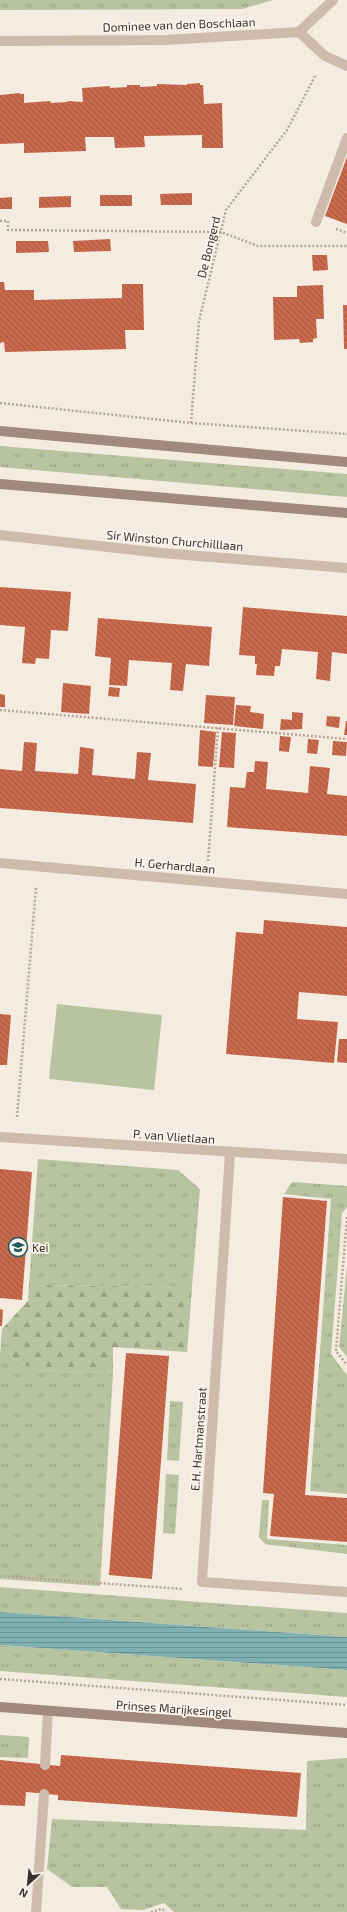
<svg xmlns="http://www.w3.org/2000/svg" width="347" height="1912" viewBox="0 0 347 1912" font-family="'Exo 2',sans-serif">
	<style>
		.grass { fill: url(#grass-tufts) }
		.forest { fill: url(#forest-firs) }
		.park { fill: #b8c4a0 }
		.water { fill: url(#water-rules) }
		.building { fill: url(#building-back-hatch) }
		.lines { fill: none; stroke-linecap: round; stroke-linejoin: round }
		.path { stroke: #b9a596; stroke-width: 2.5; stroke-dasharray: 2 2; stroke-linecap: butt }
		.lane { stroke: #cdbbac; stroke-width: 10 }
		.street { stroke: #cdbbac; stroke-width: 10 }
		.secondary { stroke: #a18a7d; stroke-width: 10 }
		.labels { text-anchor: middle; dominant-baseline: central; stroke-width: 3.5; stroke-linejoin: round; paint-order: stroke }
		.street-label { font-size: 12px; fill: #3b302b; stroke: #fbf5ee }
		.poi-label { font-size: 12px; fill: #3b302b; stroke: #fbf5ee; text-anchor: start }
	</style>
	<defs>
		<pattern id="grass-tufts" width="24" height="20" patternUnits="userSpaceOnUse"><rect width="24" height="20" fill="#b8c4a0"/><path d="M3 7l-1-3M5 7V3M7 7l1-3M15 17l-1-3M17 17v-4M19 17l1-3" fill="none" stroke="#97a083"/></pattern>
		<pattern id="forest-firs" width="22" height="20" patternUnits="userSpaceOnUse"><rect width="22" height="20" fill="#b8c4a0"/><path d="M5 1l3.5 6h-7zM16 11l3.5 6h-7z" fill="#97a083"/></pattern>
		<pattern id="water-rules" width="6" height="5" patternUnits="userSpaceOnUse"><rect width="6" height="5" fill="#7fb0b2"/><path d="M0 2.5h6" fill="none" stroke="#699091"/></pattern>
		<pattern id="building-back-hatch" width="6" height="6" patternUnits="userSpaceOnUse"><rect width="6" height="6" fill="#c8694b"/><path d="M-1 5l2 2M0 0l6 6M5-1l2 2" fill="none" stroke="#a4573f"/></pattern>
	</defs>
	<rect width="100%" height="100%" fill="#f4ebe1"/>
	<!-- grass -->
	<g class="grass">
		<polygon points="0,0 273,0 242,9 0,10"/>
		<polygon points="0,446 347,474 347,497 0,467"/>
		<polygon points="38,1159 178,1170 200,1189 192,1287 29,1285"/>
		<polygon points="292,1182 347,1186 347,1207 342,1213 331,1354 347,1375 347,1494 310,1491 331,1199 284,1194"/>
		<polygon points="347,1266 347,1357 339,1347"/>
		<polygon points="2,1329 11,1358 35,1370 113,1373 100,1586 0,1579 0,1355"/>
		<polygon points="170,1401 183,1402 179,1461 167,1460"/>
		<polygon points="166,1474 179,1475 175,1534 163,1533"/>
		<polygon points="262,1500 269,1500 267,1539 347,1545 347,1554 265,1544 259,1537"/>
		<polygon points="0,1587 347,1613 347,1637 0,1612"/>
		<polygon points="0,1645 347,1670 347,1697 0,1671"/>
		<polygon points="0,1735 29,1737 28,1758 0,1757"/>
		<polygon points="347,1758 347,1912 174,1912 164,1903 143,1910 121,1909 107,1887 72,1887 47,1869 52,1819 306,1830 307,1761"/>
	</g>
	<!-- forest -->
	<polygon class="forest" points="29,1285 192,1287 187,1352 113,1347 113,1373 35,1370 11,1358 2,1329 28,1301"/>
	<!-- park -->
	<polygon class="park" points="57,1004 162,1015 154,1090 49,1079"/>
	<!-- water -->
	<polygon class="water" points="0,1612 347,1637 347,1670 0,1645"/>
	<!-- building -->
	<g class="building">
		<polygon points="200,83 200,85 203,85 204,104 222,103 223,148 202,148 202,135 144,136 145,147 115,148 114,137 85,137 86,151 24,153 24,143 0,144 0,95 20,93 20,94 24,94 24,103 50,101 51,103 67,102 68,101 83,102 82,88 110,86 110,88 127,87 127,85 140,85 140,87 157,86 157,84 187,85 187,84"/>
		<polygon points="347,157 347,224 325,216"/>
		<polygon points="192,193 192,205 161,205 160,194"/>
		<rect x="100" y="195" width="32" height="11"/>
		<polygon points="71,196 71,207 39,208 39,197"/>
		<polygon points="12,197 12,209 0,209 0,198"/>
		<polygon points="110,239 111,251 74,252 73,241"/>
		<polygon points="16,241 48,241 49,252 16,253"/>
		<polygon points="312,255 327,255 328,270 313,271"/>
		<polygon points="0,282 4,282 5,290 34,290 34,300 122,298 122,284 143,284 144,330 125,330 126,349 5,352 4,342 0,343"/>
		<polygon points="323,285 324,319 316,319 317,338 313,339 313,342 300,343 299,339 274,340 273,297 297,297 297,286"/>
		<polygon points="343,305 347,305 347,349 344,349"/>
		<polygon points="0,587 71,592 68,631 51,630 49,659 36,658 35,664 22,663 25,627 0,625"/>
		<polygon points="243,607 347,616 347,654 332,652 330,681 316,679 318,652 282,649 280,666 275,666 274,676 256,675 257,664 255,664 255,656 239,655"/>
		<polygon points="98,618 212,627 209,666 186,664 183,691 170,690 172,663 129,660 127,686 109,685 111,658 95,656"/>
		<polygon points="63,683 91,686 89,714 61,712"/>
		<polygon points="109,687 120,688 119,697 108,696"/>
		<polygon points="0,694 5,695 5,707 0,707"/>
		<polygon points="206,695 235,697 233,725 204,723"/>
		<polygon points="236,705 251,706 250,712 264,714 263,729 234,726"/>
		<polygon points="292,712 303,713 302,729 280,730 281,719 292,720"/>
		<polygon points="327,716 340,717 339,728 326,726"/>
		<polygon points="346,721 347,721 347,735 344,735"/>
		<polygon points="200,730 216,732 213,767 198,766"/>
		<polygon points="222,732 236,733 234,768 219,767"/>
		<polygon points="280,736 291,737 289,752 279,751"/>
		<polygon points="308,739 319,740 317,754 307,753"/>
		<polygon points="333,741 347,742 346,756 332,755"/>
		<polygon points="24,742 37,743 35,771 78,774 80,747 94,749 92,775 135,779 137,752 151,753 148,780 196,784 193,823 0,808 0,769 22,771"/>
		<polygon points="255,761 268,762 266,789 308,793 310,766 330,768 327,794 347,796 347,836 227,827 230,787 245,788 247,772 254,772"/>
		<polygon points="264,920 347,927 347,996 299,992 297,1019 338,1022 334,1063 226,1054 236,932 263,934"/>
		<polygon points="0,1014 11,1015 7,1065 0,1065"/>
		<polygon points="339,1039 347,1039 347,1063 337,1062"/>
		<polygon points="0,1169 32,1172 22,1300 0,1298"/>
		<polygon points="283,1197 327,1201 305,1495 347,1498 347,1542 270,1536 274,1494 263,1493"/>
		<polygon points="0,1309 3,1310 2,1326 0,1326"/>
		<polygon points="126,1353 169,1356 152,1579 109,1575"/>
		<polygon points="61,1755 301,1773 297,1817 58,1800 58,1795 26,1792 25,1806 0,1805 0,1760 60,1766"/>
	</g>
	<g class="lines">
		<!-- path -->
		<g class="path">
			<polyline points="0,221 8,221 8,230 221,232 258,246 347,246"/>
			<polyline points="336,229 347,233"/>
			<polyline points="0,403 191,423 347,434"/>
			<polyline points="191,423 199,321 226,210 287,130 316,74"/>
			<polyline points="0,710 347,739"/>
			<polyline points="208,861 218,728"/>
			<polyline points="17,1117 36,887"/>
			<polyline points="347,1217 336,1351 347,1365"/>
			<polyline points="0,1576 183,1589"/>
			<polyline points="0,1679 347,1705"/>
			<polyline points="151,1912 162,1909 166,1912"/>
		</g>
		<!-- lane -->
		<g class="lane">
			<polyline points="316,222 347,138"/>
			<polyline points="45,1765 48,1711"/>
			<polyline points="36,1912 44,1794"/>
		</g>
		<!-- street -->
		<g class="street">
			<polyline points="299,32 333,0"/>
			<polyline points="0,41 167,40 299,32 325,56 347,66"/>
			<polyline points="0,535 162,553 347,568"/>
			<polyline points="0,863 347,894"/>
			<polyline points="0,1137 347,1159"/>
			<polyline points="230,1153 202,1582 347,1592"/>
		</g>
		<!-- secondary -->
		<g class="secondary">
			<polyline points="0,431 347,462"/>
			<polyline points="0,484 347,513"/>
			<polyline points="0,1707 347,1733"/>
		</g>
	</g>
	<!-- icons -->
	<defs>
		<symbol id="school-ring" viewBox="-11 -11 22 22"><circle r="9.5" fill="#fbf5ee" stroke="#1f5a5e" stroke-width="1.5"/><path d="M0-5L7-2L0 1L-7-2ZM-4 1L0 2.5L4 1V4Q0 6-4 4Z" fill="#1f5a5e"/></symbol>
	</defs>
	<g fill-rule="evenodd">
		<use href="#school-ring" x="7" y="1236" width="22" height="22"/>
	</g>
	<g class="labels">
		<!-- street labels -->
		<g class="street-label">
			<text transform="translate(179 24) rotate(-2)">Dominee van den Boschlaan</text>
			<text transform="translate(208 247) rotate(-76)">De Bongerd</text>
			<text transform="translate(175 540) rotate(5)">Sir Winston Churchilllaan</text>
			<text transform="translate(175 865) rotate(5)">H. Gerhardlaan</text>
			<text transform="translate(174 1136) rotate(4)">P. van Vlietlaan</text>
			<text transform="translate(198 1439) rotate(-86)">E.H. Hartmanstraat</text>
			<text transform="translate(174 1708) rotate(4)">Prinses Marijkesingel</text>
		</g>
		<!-- poi labels -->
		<g class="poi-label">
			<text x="32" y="1247">Kei</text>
		</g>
	</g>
	<!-- north arrow -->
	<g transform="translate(28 1884) rotate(207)" stroke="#fbf5ee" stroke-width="3" paint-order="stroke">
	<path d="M0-3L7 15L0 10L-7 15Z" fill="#3b302b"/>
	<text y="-6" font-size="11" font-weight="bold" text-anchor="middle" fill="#3b302b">N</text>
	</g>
</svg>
